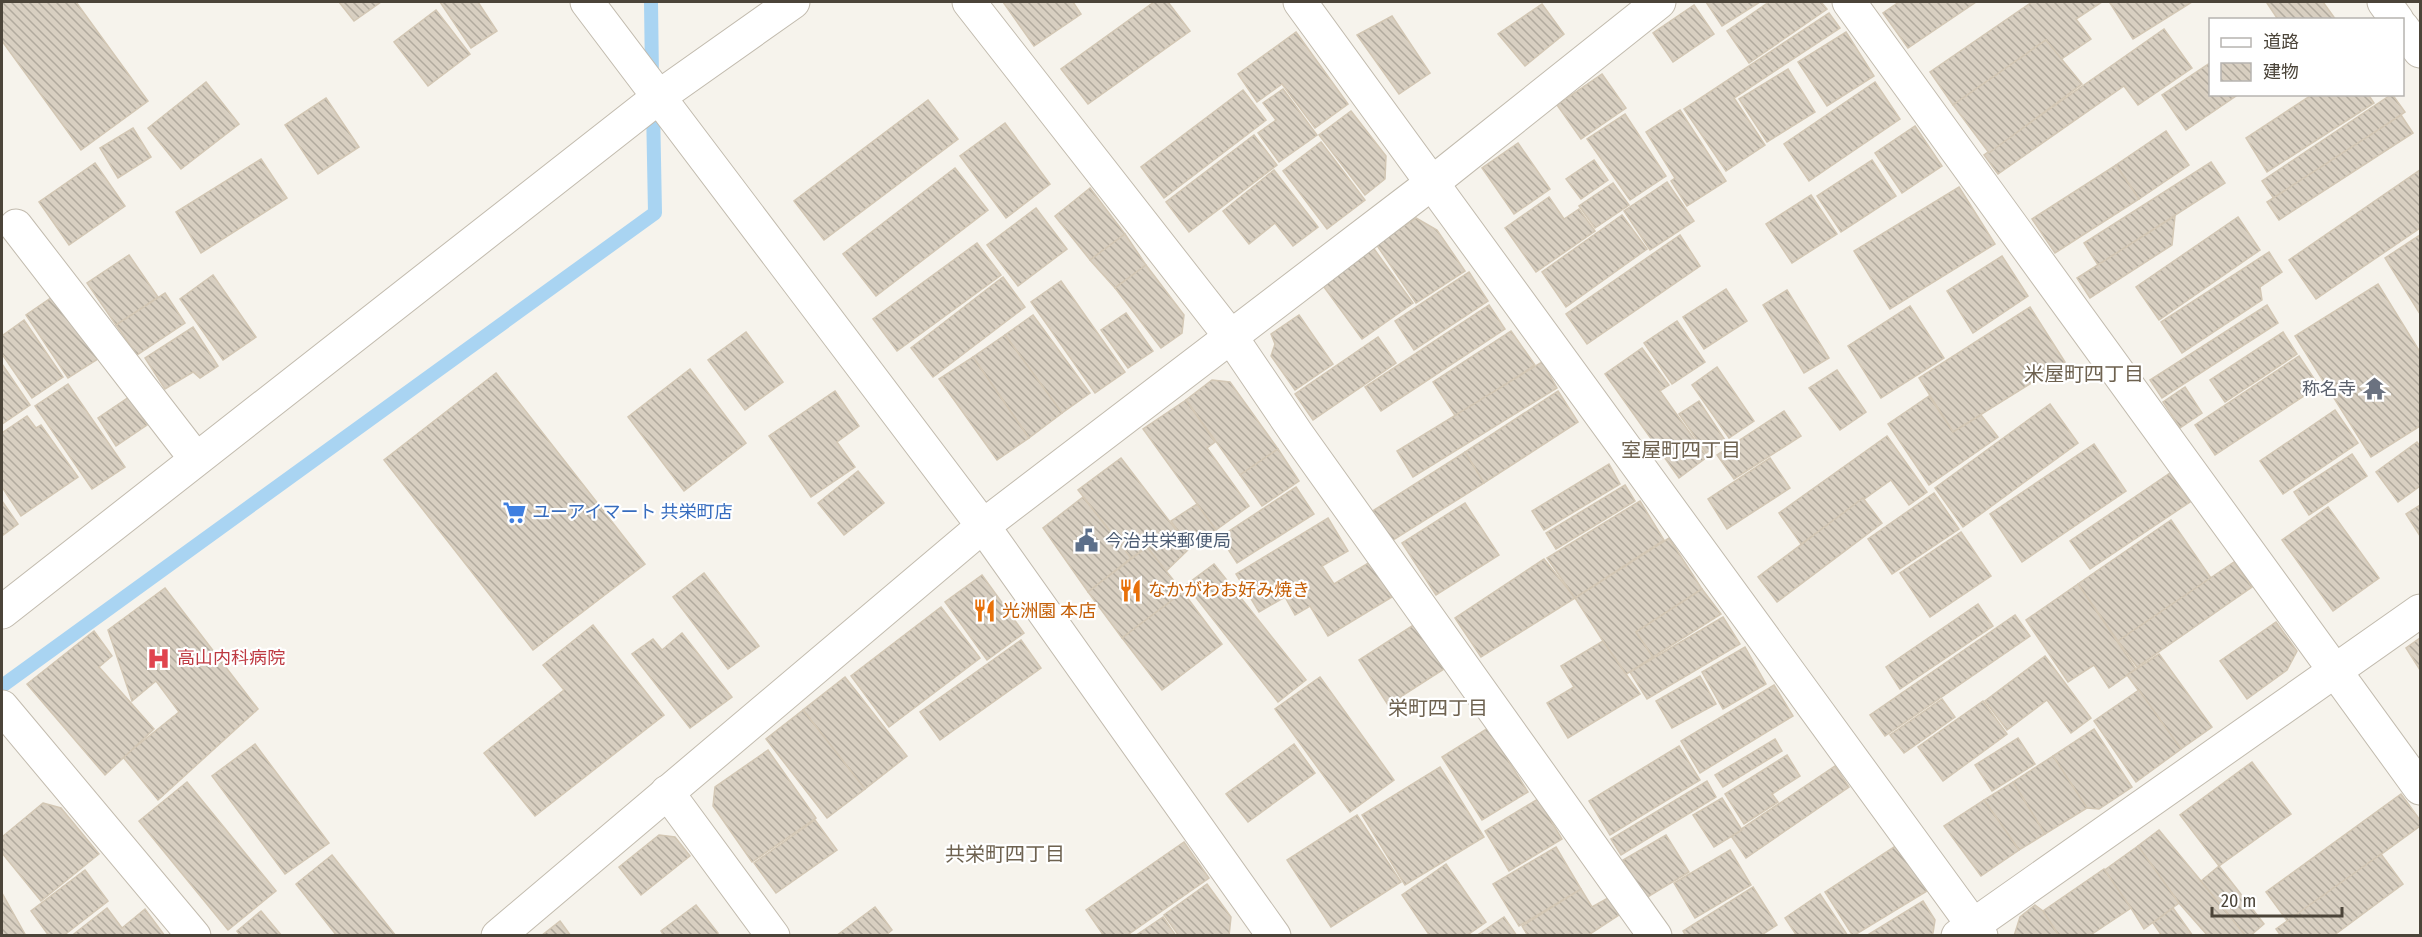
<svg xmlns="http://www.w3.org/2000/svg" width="2422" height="937" viewBox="0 0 2422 937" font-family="'Fira Sans Condensed','Noto Sans JP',sans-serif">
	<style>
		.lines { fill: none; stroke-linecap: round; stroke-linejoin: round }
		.stream { stroke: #a9d4f2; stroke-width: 14 }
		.building { fill: url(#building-back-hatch); stroke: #d3c7b4; stroke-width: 1.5 }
		.minor-casing { stroke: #c2bbae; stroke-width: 35 }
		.minor { stroke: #fff; stroke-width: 33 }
		.labels { text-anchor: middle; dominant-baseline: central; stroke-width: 4.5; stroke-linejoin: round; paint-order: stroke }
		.worship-label { font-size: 18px; fill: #5b616d; stroke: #fff; text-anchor: end }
		.shop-label { font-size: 18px; fill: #366cbe; stroke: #fff; text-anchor: start }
		.service-label { font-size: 18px; fill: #4e5e75; stroke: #fff; text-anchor: start }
		.food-label { font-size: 18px; fill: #c56008; stroke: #fff; text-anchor: start }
		.health-label { font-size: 18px; fill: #be3a42; stroke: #fff; text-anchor: start }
		.neighbourhood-label { font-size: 20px; fill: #6e6250; stroke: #fff }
	</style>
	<defs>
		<pattern id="building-back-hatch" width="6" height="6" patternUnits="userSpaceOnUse" patternTransform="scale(1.5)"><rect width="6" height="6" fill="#d8cfc1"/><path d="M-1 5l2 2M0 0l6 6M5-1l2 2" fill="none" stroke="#b1aa9e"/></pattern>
	</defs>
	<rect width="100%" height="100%" fill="#f6f3ec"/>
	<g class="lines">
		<!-- stream -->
		<g class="stream">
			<polyline points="651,2 652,78"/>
			<polyline points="2,686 655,213 653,106"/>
		</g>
	</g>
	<!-- building -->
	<g class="building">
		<polygon points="2,2 76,2 148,101 81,150 2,41"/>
		<polygon points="339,2 381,2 354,21"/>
		<polygon points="440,2 478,2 497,31 471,48"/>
		<polygon points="1003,2 1073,2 1081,14 1034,46"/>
		<polygon points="1154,2 1168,2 1190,31 1088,104 1061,69"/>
		<polygon points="1706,2 1760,2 1722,26"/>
		<polygon points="1769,2 1821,2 1827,9 1749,63 1727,31"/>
		<polygon points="1899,2 1976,2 1908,48 1883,13"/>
		<polygon points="2032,2 2102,2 2076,19 2091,39 2060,60 2046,40 1953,105 1930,72"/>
		<polygon points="2112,2 2192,2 2133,39 2110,3"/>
		<polygon points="2269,2 2323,2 2336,20 2275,20 2277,18 2267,3"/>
		<polygon points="1542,4 1564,34 1525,66 1498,34"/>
		<polygon points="1694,5 1714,34 1673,62 1653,33"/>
		<polygon points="436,10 470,54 428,86 394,42"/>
		<polygon points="1829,13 1840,28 1734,98 1765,145 1726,171 1684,109"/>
		<polygon points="1392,16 1430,73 1399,94 1357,35"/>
		<polygon points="2164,29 2192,68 2138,105 2124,86 1998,174 1984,155"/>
		<polygon points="1296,32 1348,104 1315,128 1282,84 1257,102 1238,74"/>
		<polygon points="1846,32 1874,76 1827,106 1798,62"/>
		<polygon points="2046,40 2082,84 1989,153 1953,105"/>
		<polygon points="2210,63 2210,94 2239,94 2186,130 2162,95"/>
		<polygon points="1788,69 1815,112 1767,142 1739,99"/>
		<polygon points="1602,74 1626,108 1581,139 1557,105"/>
		<polygon points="206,82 239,124 181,169 148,128"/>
		<polygon points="1875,82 1900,119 1809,181 1784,144"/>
		<polygon points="1283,89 1317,135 1279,162 1258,133 1276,120 1263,103"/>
		<polygon points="1243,90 1266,120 1164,198 1141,167"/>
		<polygon points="2313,94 2368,94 2374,103 2267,172 2246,138"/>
		<polygon points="2392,94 2405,112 2274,199 2262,181"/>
		<polygon points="326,98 359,147 318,174 285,125"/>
		<polygon points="928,100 958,139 824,240 794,201"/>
		<polygon points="1680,110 1726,181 1687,206 1671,181 1675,178 1646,132"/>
		<polygon points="1351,111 1386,156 1385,179 1365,195 1319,135"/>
		<polygon points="1625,114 1666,176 1630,200 1587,139"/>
		<polygon points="2401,115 2413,133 2279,220 2267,202"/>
		<polygon points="1005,123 1050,184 1006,218 960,156"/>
		<polygon points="1915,126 1942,166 1902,193 1875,153"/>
		<polygon points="133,128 151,157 118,178 100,148"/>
		<polygon points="2166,131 2189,165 2139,199 2116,165"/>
		<polygon points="1254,135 1277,165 1189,232 1166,202"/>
		<polygon points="1321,142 1365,200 1327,229 1283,171"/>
		<polygon points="1518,143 1550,189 1514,214 1482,168"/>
		<polygon points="261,159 287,198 201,253 176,212"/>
		<polygon points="1594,160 1608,180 1581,199 1566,179"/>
		<polygon points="1872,160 1896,196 1841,232 1817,196"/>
		<polygon points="2211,162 2225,183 2098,265 2084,243"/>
		<polygon points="95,163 125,206 69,245 39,202"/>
		<polygon points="2116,165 2139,199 2055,253 2032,219"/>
		<polygon points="955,168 988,210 876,296 843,254"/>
		<polygon points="1274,170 1318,227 1293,246 1275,223 1249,244 1223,211"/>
		<polygon points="2420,170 2420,228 2316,299 2289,260"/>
		<polygon points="1667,182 1694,221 1650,250 1624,211"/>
		<polygon points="1613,183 1629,205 1595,228 1579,206"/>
		<polygon points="1959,187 1995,244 1890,309 1854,251"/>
		<polygon points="1090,188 1125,234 1090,260 1055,216"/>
		<polygon points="1811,195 1837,234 1792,263 1766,224"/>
		<polygon points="1549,197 1564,219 1579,209 1595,231 1536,272 1505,228"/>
		<polygon points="1036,208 1067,249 1018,286 987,245"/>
		<polygon points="1622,215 1647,249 1566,307 1542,272"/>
		<polygon points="2175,216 2172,245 2090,298 2077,278"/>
		<polygon points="2238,217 2260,250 2159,320 2136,287"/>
		<polygon points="1416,218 1437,230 1465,271 1416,303 1376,244"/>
		<polygon points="1125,234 1146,265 1115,288 1090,260"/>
		<polygon points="1680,235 1700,266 1587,344 1566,314"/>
		<polygon points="2420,235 2420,314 2385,258"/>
		<polygon points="977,243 1001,275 897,351 873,319"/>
		<polygon points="1372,246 1413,303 1362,339 1321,283"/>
		<polygon points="2269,252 2282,272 2260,287 2262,300 2182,353 2161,322"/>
		<polygon points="129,255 158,297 116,325 87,283"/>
		<polygon points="2002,256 2028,296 1973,333 1947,291"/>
		<polygon points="1146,265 1184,315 1182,333 1161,348 1115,288"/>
		<polygon points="1469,272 1488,301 1414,350 1395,321"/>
		<polygon points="213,275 256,337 223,360 180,299"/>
		<polygon points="1003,277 1025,307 933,377 911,348"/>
		<polygon points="1061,281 1125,372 1095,393 1031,302"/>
		<polygon points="2378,284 2420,352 2420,426 2371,457 2295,336"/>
		<polygon points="1726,289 1747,321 1704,349 1683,317"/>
		<polygon points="1787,290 1829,358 1804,373 1763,305"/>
		<polygon points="58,293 101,357 68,378 26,315"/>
		<polygon points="165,293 185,323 137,355 116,325"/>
		<polygon points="1489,305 1505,329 1381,411 1365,387"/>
		<polygon points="2267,305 2278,323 2162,398 2150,380"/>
		<polygon points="1910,306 1944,358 1881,398 1848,346"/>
		<polygon points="2030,307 2065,362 1953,432 1919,378"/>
		<polygon points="1126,313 1153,351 1128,368 1101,330"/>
		<polygon points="1033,315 1090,393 1062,413 1005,335"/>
		<polygon points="1299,315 1333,364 1295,390 1271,356 1275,344 1271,334"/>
		<polygon points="24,320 63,377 32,398 2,354 2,336"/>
		<polygon points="1677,321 1705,362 1672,384 1644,343"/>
		<polygon points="193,327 218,366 200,378 193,372 165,389 145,358"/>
		<polygon points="1511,331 1535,365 1456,417 1433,382"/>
		<polygon points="746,332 783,382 745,410 708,360"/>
		<polygon points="2283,332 2297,354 2225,402 2210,380"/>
		<polygon points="1005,335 1062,413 1029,438 973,357"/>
		<polygon points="1378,337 1396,363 1313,420 1295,394"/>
		<polygon points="1642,348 1669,385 1660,391 1707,457 1679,478 1605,374"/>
		<polygon points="2299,356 2319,386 2215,455 2195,425"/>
		<polygon points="973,357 1029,438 997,460 939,379"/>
		<polygon points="1542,362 1557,388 1413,477 1397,451"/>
		<polygon points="2,364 30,405 2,424"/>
		<polygon points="1717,367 1754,421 1729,438 1692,385"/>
		<polygon points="690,369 746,443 684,491 628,417"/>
		<polygon points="1837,370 1866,412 1840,430 1809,388"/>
		<polygon points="496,373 645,564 533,650 384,460"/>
		<polygon points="1212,380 1230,382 1278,449 1240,475 1186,400"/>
		<polygon points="68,384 125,467 92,489 35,406"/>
		<polygon points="2185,387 2202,413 2180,428 2163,402"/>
		<polygon points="835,391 859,426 837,442 855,467 811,497 769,436"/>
		<polygon points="1558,391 1578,422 1484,483 1465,452"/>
		<polygon points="1929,396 1953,432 1981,415 1998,437 1929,485 1888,424"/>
		<polygon points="129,397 147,425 116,446 98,418"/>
		<polygon points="1186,400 1215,442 1207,448 1249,506 1216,530 1143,429"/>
		<polygon points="1699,401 1725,440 1706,453 1679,414"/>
		<polygon points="2050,404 2078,443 1963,527 1935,488"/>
		<polygon points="2335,410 2358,443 2283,494 2260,461"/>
		<polygon points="1784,411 1801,436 1734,479 1717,455"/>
		<polygon points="27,416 36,428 41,425 78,477 21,516 2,487 2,433"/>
		<polygon points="1887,436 1927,492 1909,505 1891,480 1801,544 1779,513"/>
		<polygon points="2417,442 2420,446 2420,486 2398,502 2376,472"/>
		<polygon points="2094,444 2126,491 2022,562 1990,514"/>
		<polygon points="1278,449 1299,481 1262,506 1240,475"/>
		<polygon points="1465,452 1484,483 1390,542 1371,512"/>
		<polygon points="2352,454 2367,476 2309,515 2294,492"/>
		<polygon points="1121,458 1190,548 1165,572 1147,547 1131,558 1078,490"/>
		<polygon points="1770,458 1790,488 1727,529 1708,499"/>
		<polygon points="1609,464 1620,484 1544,530 1532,511"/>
		<polygon points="858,471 884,503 844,535 818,503"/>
		<polygon points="2170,473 2190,502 2090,569 2070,541"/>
		<polygon points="1625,485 1635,501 1556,549 1546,533"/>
		<polygon points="1296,487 1314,514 1237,563 1220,537"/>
		<polygon points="1934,493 1959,529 1892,574 1868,539"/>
		<polygon points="1083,497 1131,558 1088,592 1043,528"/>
		<polygon points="1863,498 1882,523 1777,602 1758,577"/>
		<polygon points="2,501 18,524 3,535 2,533"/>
		<polygon points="1640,501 1664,540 1575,598 1547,558"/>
		<polygon points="1465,503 1499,555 1436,595 1402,543"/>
		<polygon points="1197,504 1216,530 1190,548 1171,521"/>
		<polygon points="2420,505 2420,536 2406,514"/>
		<polygon points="2328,507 2379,578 2333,611 2282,540"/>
		<polygon points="1328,518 1348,551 1322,566 1334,584 1370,562 1392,597 1328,636 1310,606 1295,615 1285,597 1259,612 1236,574"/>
		<polygon points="2171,520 2211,578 2118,641 2078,584"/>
		<polygon points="1961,532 1991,576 1930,617 1900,573"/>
		<polygon points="1669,538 1702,589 1636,632 1653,657 1625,675 1575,598"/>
		<polygon points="1147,547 1183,592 1122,638 1088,592"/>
		<polygon points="1544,559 1575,598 1481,657 1455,618"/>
		<polygon points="2234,562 2252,587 2137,667 2118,641"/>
		<polygon points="1214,564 1306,680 1278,702 1186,585"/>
		<polygon points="704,573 759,646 728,669 673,597"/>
		<polygon points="982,575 1024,633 987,660 945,602"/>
		<polygon points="2078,584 2136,669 2109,688 2094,665 2068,682 2026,620"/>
		<polygon points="165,588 258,709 158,800 123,757 179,712 156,681 132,701 108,630"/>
		<polygon points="1702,589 1721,614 1653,657 1636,632"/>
		<polygon points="1183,592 1222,644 1162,690 1122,638"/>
		<polygon points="1978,604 1993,626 1900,689 1886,667"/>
		<polygon points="941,607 980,658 889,727 851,676"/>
		<polygon points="2015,615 2030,636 1885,736 1870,715"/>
		<polygon points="1723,617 1740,644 1647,699 1630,672"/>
		<polygon points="2276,622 2297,651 2287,670 2247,699 2220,661"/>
		<polygon points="1415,624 1444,669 1388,705 1359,660"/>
		<polygon points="593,625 664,715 535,816 484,753 564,690 543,665"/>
		<polygon points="94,631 112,656 99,667 154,729 105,775 27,684"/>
		<polygon points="682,633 732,697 690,728 632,654 653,639 662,650"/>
		<polygon points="2420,638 2420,670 2406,648"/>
		<polygon points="1021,640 1041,668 940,740 920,712"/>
		<polygon points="1603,641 1640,694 1568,738 1547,703 1574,687 1561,666"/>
		<polygon points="1745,647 1766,684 1723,709 1702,672"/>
		<polygon points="2159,654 2212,727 2181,749 2127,675"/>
		<polygon points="2045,656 2091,718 2071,733 2047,700 2007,730 1985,701"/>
		<polygon points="1700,676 1716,704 1672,728 1656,701"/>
		<polygon points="845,677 907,756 865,789 803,710"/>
		<polygon points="1320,677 1394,780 1350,812 1275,709"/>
		<polygon points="1774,685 1793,716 1700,773 1681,741"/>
		<polygon points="2139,690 2181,749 2136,782 2094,721"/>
		<polygon points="1942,699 1955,717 1904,753 1890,735"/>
		<polygon points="1983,701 2007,734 1943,781 1918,747"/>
		<polygon points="803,710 865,789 827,818 766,739"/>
		<polygon points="1488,728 1528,792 1482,820 1442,757"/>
		<polygon points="2094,729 2132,787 2099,809 2087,808 2053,756"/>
		<polygon points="2018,738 2035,764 1992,791 1975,765"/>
		<polygon points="1775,739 1782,751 1723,787 1715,775"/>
		<polygon points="255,744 329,843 285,874 212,776"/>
		<polygon points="1294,744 1315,773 1248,822 1226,794"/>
		<polygon points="1679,746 1700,780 1610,835 1589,801"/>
		<polygon points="768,750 816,818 752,862 713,806 715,787"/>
		<polygon points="1787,755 1800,776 1772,794 1778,802 1744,824 1725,794"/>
		<polygon points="2053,756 2087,808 2045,834 2013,782"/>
		<polygon points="2252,762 2291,814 2219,866 2180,815"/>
		<polygon points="1835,766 1849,787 1746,858 1731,836"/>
		<polygon points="1440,767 1484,837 1405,885 1362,815"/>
		<polygon points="1707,781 1716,797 1621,855 1611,839"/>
		<polygon points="187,782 276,891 228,930 139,821"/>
		<polygon points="2013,782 2045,834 2019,850 1984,800"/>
		<polygon points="2401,794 2420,820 2420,826 2288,922 2266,892"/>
		<polygon points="1722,798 1742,830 1714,847 1693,815"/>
		<polygon points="1538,799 1562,839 1509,871 1485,831"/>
		<polygon points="1984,800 2019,850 1981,876 1944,826"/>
		<polygon points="43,803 61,808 99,854 41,901 2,853 2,837"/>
		<polygon points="1357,815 1401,882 1331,927 1287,860"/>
		<polygon points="815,820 837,850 776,893 754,863"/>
		<polygon points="2159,830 2201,881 2246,936 2208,936 2179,903 2138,846"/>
		<polygon points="659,835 675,837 690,856 641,895 619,867"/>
		<polygon points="1666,835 1689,872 1646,898 1623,860"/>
		<polygon points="1184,842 1209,878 1126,936 1104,936 1086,910"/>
		<polygon points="1897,845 1927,891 1853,936 1825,892"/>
		<polygon points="2138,846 2179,903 2144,929 2131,908 2102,872"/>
		<polygon points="1556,847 1581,889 1519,926 1493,884"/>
		<polygon points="1730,850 1751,885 1695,918 1674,883"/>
		<polygon points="2381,854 2403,884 2333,936 2281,936 2276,929"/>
		<polygon points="332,855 396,936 337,936 296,884"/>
		<polygon points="1446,864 1486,922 1466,936 1430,936 1402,895"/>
		<polygon points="2219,866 2264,924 2250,936 2246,936 2201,881"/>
		<polygon points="2104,869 2131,908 2089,936 2059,936 2043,911"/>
		<polygon points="85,870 108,901 63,936 49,936 31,911"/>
		<polygon points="1207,884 1231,917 1229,936 1179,936 1164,915"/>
		<polygon points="1753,887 1777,925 1760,936 1686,936 1683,931"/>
		<polygon points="1581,889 1592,907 1608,898 1619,915 1587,936 1528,936 1522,926"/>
		<polygon points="2,893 26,936 2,936"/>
		<polygon points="1820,894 1848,936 1797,936 1785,918"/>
		<polygon points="1923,901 1935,920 1933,933 1929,936 1869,934"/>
		<polygon points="696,905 718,933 714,936 664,936 661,931"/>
		<polygon points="2035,905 2043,911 2059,936 2014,936 2020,917"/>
		<polygon points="875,907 892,930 885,936 836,936"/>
		<polygon points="107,908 122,928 145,909 165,936 75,936 74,934"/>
		<polygon points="2173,908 2193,936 2162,936 2153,923"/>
		<polygon points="261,911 282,936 241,936 237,931"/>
		<polygon points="1163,917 1176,936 1135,936"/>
		<polygon points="1504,917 1517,936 1476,936"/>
		<polygon points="560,921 571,936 541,936"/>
	</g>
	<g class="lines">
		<defs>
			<g id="minor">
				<polyline points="587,2 983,526 1274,936"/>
				<polyline points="969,2 1231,337 1297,434 1655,936"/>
				<polyline points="1300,2 1981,936"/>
				<polyline points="1849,2 2420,788"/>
				<polyline points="2384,2 2397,20"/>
				<polyline points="2402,27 2420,51"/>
				<polyline points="16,226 196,459"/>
				<polyline points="2,612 660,96 793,2"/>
				<polyline points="2,707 194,936"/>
				<polyline points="667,792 773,936"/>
				<polyline points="498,936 983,526 1432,183 1659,2"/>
				<polyline points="1958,936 2420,611"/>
			</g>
		</defs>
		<!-- minor casing -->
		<use href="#minor" class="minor-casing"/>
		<!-- minor -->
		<use href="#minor" class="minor"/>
	</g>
	<!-- icons -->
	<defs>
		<symbol id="temple-bare" viewBox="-9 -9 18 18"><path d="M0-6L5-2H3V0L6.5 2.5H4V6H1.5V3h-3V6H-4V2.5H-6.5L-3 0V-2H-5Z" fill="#6b7280" stroke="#fff" stroke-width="2.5" paint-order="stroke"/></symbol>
		<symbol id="supermarket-bare" viewBox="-9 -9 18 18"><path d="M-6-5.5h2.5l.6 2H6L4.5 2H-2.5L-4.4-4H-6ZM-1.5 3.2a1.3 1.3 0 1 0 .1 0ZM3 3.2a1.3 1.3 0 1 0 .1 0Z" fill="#3f7fe0" stroke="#fff" stroke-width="2.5" paint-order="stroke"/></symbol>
		<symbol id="civic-bare" viewBox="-9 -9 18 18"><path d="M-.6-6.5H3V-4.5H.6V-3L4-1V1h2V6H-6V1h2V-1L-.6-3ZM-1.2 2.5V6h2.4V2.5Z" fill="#5c6f8a" stroke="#fff" stroke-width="2.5" paint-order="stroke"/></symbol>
		<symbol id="restaurant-bare" viewBox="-9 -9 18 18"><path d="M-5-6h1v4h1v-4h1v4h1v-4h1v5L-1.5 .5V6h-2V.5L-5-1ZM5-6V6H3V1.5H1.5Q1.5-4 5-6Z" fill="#e8710a" stroke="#fff" stroke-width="2.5" paint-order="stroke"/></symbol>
		<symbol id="hospital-bare" viewBox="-9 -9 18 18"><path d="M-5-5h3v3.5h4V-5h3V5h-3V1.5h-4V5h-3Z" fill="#e0444e" stroke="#fff" stroke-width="2.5" paint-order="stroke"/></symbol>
	</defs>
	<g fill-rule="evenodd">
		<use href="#temple-bare" x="2358" y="372" width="33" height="33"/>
		<use href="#supermarket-bare" x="498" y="496" width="33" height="33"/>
		<use href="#civic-bare" x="1070" y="524" width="33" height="33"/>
		<use href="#restaurant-bare" x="1114" y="574" width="33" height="33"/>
		<use href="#restaurant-bare" x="968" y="594" width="33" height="33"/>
		<use href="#hospital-bare" x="142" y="642" width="33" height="33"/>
	</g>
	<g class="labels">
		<!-- worship labels -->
		<g class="worship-label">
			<text x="2356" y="389">称名寺</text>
		</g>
		<!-- shop labels -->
		<g class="shop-label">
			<text x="532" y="512">ユーアイマート 共栄町店</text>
		</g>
		<!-- service labels -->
		<g class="service-label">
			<text x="1105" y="541">今治共栄郵便局</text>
		</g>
		<!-- food labels -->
		<g class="food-label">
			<text x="1148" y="590">なかがわお好み焼き</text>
			<text x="1002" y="611">光洲園 本店</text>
		</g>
		<!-- health labels -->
		<g class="health-label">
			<text x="177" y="658">高山内科病院</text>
		</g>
		<!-- neighbourhood labels -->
		<g class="neighbourhood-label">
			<text x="2084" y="374">米屋町四丁目</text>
			<text x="1681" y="450">室屋町四丁目</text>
			<text x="1438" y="708">栄町四丁目</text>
			<text x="1005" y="854">共栄町四丁目</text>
		</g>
	</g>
	<!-- border -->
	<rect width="2422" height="937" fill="none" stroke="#4b4439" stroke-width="6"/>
	<!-- legend -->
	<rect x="2209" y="18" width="195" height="78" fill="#ffffff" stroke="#b7b4b0" stroke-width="1.5"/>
	<rect x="2221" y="38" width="30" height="9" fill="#ffffff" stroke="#b7b4b0" stroke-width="1.5"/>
	<text x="2263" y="48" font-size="18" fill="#4b4439">道路</text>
	<rect x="2221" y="63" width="30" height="18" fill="url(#building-back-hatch)" stroke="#b7b4b0" stroke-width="1.5"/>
	<text x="2263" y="78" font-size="18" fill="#4b4439">建物</text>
	<!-- scale -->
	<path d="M2212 907v9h130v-9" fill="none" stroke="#4b4439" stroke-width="3"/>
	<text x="2221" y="907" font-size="18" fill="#4b4439" stroke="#ffffff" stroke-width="4.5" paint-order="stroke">20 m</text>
</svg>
